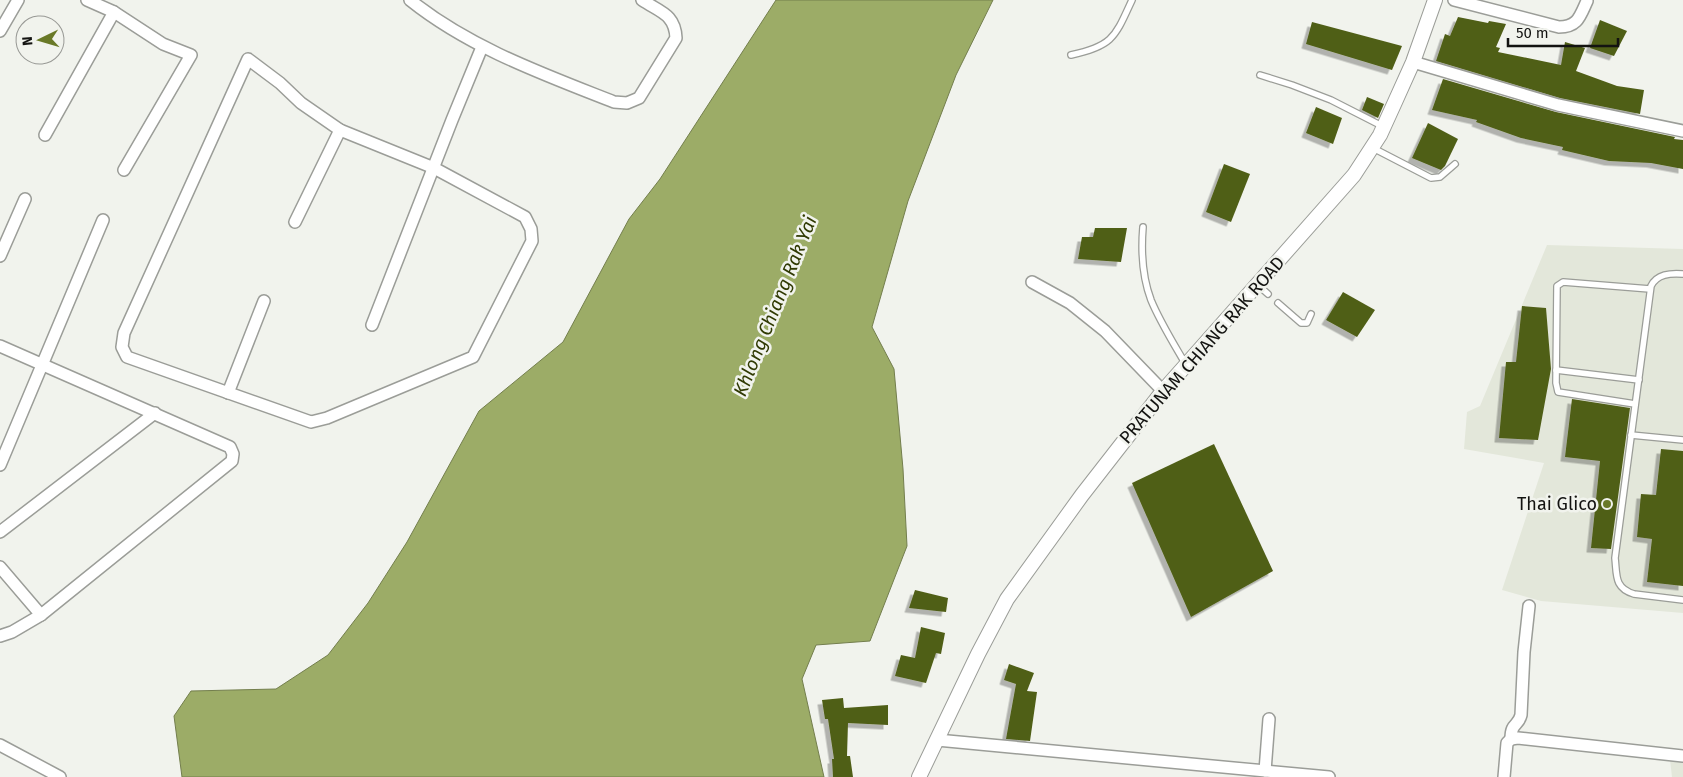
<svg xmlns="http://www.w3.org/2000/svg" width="1683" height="777" viewBox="0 0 1683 777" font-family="'Fira Sans',sans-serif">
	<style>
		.built { fill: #e3e7da }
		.water { fill: #9cac67; stroke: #737e4d }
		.building { fill: #505e18; filter: url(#shadow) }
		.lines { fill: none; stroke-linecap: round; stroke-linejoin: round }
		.service-casing { stroke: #9b9d98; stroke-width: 8 }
		.minor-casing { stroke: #9b9d98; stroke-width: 14 }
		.tertiary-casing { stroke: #9b9d98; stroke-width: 16 }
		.service { stroke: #fff; stroke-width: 5.5 }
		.minor { stroke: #fff; stroke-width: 11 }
		.tertiary { stroke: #fff; stroke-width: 14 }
		.poi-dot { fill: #697927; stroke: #f1f3ed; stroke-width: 2 }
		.labels { text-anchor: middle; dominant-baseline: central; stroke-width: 5; stroke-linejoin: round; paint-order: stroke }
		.street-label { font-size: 18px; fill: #131311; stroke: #f1f3ed }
		.poi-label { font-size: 18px; fill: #131311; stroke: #f1f3ed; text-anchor: end }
		.water-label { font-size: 19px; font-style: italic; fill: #303a03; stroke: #f1f3ed }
	</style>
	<defs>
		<filter id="shadow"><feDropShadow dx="-4.5" dy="4.5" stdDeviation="0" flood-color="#0004"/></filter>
	</defs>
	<rect width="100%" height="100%" fill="#f1f3ed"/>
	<!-- built -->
	<g class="built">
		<polygon points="1547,245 1683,249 1683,613 1541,601 1502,590 1544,463 1464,449 1467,412 1480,406"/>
		<polygon points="1669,751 1683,753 1683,777 1672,777"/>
	</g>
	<!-- water -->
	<polygon class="water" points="776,0 993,0 956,75 908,201 872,327 894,369 903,469 907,546 870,641 816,645 802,679 824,777 182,777 174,716 191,691 276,689 328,655 368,603 407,542 479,411 563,342 629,219 660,179"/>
	<!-- building -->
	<g class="building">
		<polygon points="1458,17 1488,23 1489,21 1506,24 1496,47 1500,48 1498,52 1561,65 1565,42 1585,48 1576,71 1617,86 1644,90 1640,114 1560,98 1436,61 1445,34 1450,36"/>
		<polygon points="1600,20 1627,31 1614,56 1590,48"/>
		<polygon points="1312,22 1402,46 1392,70 1306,44"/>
		<polygon points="1443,79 1556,112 1675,137 1674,139 1683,140 1683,169 1651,163 1609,161 1562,150 1563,147 1521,138 1476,122 1477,120 1432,110"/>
		<polygon points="1367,97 1384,104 1378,118 1362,110"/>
		<polygon points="1316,107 1342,118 1333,144 1306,133"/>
		<polygon points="1428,123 1458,139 1445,166 1441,170 1412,158"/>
		<polygon points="1224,164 1250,174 1231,222 1206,212"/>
		<polygon points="1095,228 1127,228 1121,262 1078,259 1082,237 1093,237"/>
		<polygon points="1343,292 1375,310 1357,337 1326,320"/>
		<polygon points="1522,306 1546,308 1551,369 1538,440 1499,438 1506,362 1516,362"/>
		<polygon points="1572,399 1630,408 1611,549 1591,548 1600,461 1565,457"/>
		<polygon points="1214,444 1273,571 1191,617 1132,483"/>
		<polygon points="1661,449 1683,451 1683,586 1647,582 1652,539 1637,537 1641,494 1656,495"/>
		<polygon points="915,590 948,598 946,612 909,608"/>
		<polygon points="921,627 945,633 941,654 936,653 926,683 895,676 901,655 915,658"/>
		<polygon points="1009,664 1034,673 1027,691 1037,692 1030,741 1006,739 1016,684 1004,680"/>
		<polygon points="843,698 844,708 888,705 888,725 848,723 847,756 850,756 853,777 833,777 832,759 834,759 828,719 825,719 822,700"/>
	</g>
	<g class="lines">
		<defs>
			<g id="service">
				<path d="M1071,55C1113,46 1115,37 1132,0"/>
				<polyline points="1260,75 1292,85 1331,100 1384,127"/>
				<polyline points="1371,147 1431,178 1440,177 1455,164"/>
				<path d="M1143,227C1141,251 1142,276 1151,300C1160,322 1174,344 1186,365"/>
				<path d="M1683,274C1670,273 1657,274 1651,286L1615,558C1617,575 1614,588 1634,594L1683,600"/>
				<polyline points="1258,285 1268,294"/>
				<polyline points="1278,303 1301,323 1307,323 1311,314"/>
				<polyline points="1556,370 1639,380"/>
				<polyline points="1635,404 1558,392 1556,383 1557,286 1563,282 1650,289"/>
				<polyline points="1631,435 1683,440"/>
			</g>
			<g id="minor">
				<polyline points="87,0 114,12 163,44 191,55 124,170"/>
				<path d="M410,0C470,48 543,74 614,102L627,103L639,98L676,38C675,14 660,12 642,0"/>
				<path d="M1454,0L1559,27C1578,27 1580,16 1587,1"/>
				<polyline points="0,31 18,0"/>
				<polygon points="248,59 280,83 301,103 340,130 434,168 525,217 531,229 532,241 473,357 327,418 311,422 127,357 122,347 124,333"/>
				<polyline points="1413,62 1558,105 1683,131"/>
				<polyline points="45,135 114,12"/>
				<polyline points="295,222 340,130"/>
				<polyline points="0,256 25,199"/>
				<polyline points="1032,282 1070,303 1105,331 1163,391"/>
				<polyline points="372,325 452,120 482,47"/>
				<polyline points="0,346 230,447 233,454 232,461 41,615 12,632 0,636"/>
				<polyline points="228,393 264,301"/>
				<polyline points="0,465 103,220"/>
				<polyline points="0,532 155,413"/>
				<polyline points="0,567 41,615"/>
				<path d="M1511,739C1511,722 1518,727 1521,715L1524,652L1529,606"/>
				<polyline points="937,740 1329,777"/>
				<polyline points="0,745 60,777"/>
				<polyline points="1265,771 1269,719"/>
				<polyline points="1504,777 1507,743 1511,739 1518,738 1683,756"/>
			</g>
			<polyline id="tertiary" points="919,777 978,654 1007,599 1082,495 1163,391 1354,175 1380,135 1395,102 1413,62 1435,0"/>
		</defs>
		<!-- service casing -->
		<use href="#service" class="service-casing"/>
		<!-- minor casing -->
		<use href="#minor" class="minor-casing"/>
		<!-- tertiary casing -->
		<use href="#tertiary" class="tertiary-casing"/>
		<!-- service -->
		<use href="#service" class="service"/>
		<!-- minor -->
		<use href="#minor" class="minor"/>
		<!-- tertiary -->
		<use href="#tertiary" class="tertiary"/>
	</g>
	<!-- markers -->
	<circle class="poi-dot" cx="1607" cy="504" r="5"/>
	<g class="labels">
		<!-- street labels -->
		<g class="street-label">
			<text transform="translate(1202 350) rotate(-49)">PRATUNAM CHIANG RAK ROAD</text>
		</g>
		<!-- poi labels -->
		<g class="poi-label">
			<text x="1597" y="504">Thai Glico</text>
		</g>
		<!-- water labels -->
		<g class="water-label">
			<text transform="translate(775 306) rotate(-68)">Khlong Chiang Rak Yai</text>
		</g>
	</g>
	<!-- north arrow -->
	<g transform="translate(40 40) rotate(265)"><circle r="24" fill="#f1f3ed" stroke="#989995"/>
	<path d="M0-4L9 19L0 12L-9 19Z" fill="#697927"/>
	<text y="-8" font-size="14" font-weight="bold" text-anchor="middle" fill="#131311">N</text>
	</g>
	<!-- scale -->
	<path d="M1508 38v8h110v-8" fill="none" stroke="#131311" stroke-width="2.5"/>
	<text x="1516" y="38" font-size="15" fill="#131311" stroke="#f1f3ed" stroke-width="4" paint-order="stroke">50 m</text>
</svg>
